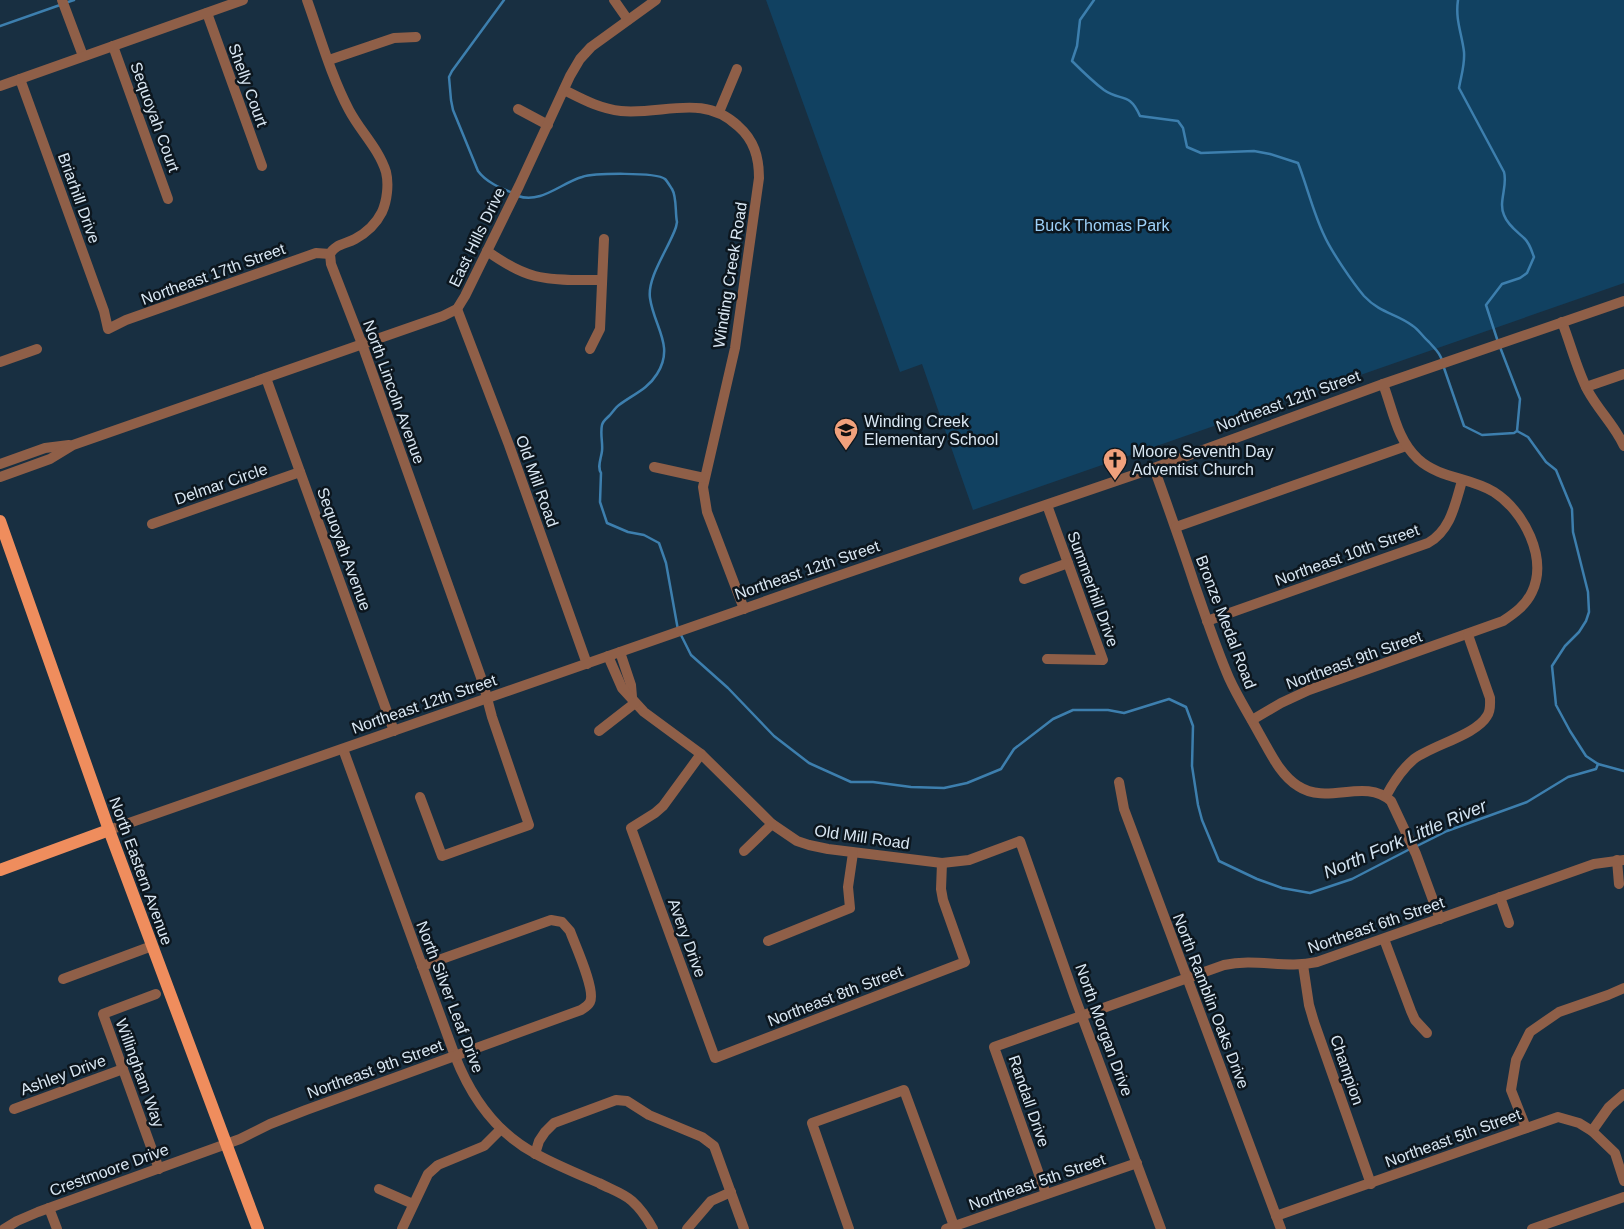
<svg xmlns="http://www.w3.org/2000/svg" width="1624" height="1229" viewBox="0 0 1624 1229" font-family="Helvetica,sans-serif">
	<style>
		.green { fill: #114161 }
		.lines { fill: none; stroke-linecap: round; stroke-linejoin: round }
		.stream { stroke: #3d7fae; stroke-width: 2.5 }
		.minor { stroke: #8f5f48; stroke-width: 10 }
		.major { stroke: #ef8d5d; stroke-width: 12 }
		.labels { text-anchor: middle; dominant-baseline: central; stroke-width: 5; stroke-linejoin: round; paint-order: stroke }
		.street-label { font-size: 16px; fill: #d9e7f3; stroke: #0c161e }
		.park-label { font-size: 16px; fill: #9ed1f9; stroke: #0c161e }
		.poi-label { font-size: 16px; fill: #d9e7f3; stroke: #0c161e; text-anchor: start }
		.water-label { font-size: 18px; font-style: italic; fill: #d2e3f1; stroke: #0c161e }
	</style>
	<rect width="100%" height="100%" fill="#182f41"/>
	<!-- green -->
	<polygon class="green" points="766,0 1624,0 1624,283 973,510 922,364 900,372"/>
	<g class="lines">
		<!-- stream -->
		<g class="stream">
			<path d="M504,0L452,71L449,77L451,100L453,110L478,171C486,182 500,188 513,193"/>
			<path d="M1094,0L1080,20L1077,46L1072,61C1082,71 1092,81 1104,90C1121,102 1129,91 1140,116L1178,121L1183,128L1187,147L1201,153L1254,151L1270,154L1298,163C1307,186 1313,212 1324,235C1331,251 1353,283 1364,296C1381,314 1396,313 1413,326C1419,330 1423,337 1429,342C1435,349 1439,351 1442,360"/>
			<path d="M1458,0C1455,20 1462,34 1464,52C1465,65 1461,76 1459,88L1504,172C1508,186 1498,202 1504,215C1508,226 1518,232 1525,239C1530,244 1532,252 1534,257L1527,273L1520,278L1502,284L1486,305L1498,342"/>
			<polyline points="65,3 74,0"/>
			<polyline points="0,26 60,5"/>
			<path d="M518,196C541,204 561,183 582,177C594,173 656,172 665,179C667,181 670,186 672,189C677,197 675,213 677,222L676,227C669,248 647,277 650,298C654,327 675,346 657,374C648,389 632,395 619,405C615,408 612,413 609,416C606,419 603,421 602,425C600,434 603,443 602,451C601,459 597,467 601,473L600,502L607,523L628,532L644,535L659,543L666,563L678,630"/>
			<polyline points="1500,347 1520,399 1517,431"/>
			<polyline points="1443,365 1464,426 1482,435 1514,433 1517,431 1528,437 1546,462 1556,470 1572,509 1573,532 1588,592 1589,612 1586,621 1579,632 1565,646 1552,666 1556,705 1570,731 1586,756 1598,764 1624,771"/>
			<polyline points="681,635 691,655 728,688 774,736 809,763 851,782 873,782 911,787 944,788 967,783 1001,769 1014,749 1053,719 1073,710 1108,710 1124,713 1169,699 1186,707 1193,726 1192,766 1198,805 1202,820 1219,861 1257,879 1282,888 1310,893 1352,879 1410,849"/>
			<polyline points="1415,847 1447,831 1527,802 1568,777 1596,769 1598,764"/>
		</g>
		<!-- minor -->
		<g class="minor">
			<polyline points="62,0 83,56"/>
			<path d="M307,0C320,36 331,76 349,110C360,131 379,149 386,172C389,184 387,201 382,212C376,224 366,233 355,239C346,244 335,244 330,254L331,264L362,344L483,683L492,717L529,825L442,856L420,797"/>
			<polyline points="614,0 628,20"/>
			<polyline points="207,13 262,166"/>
			<polyline points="113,46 168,199"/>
			<polyline points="329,60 394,38 416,37"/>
			<polyline points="20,79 104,311 108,329 126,320 316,253 330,254"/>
			<polyline points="0,86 243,0"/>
			<path d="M564,90C582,99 600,109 621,111C663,115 703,93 738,126C754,140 759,157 759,178L735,348L703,487L707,512L744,609"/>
			<polyline points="518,109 548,125"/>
			<polyline points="719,112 737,69"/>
			<path d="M487,251C501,261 519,272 535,276C556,281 580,280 601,280"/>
			<polyline points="457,309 509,445 587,664"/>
			<path d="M1562,322C1571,345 1577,370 1588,391C1599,411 1615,426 1624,446"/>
			<polyline points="590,349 600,329 604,239"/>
			<polyline points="0,362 37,349"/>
			<polyline points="266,378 394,731"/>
			<polyline points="1586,387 1624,374"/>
			<polyline points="0,464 45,448 69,445"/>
			<polyline points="654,467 704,478"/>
			<path d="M1154,468C1168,507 1182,546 1195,586C1206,617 1216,648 1229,678C1238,698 1250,716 1260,735C1270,752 1280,775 1298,786C1328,806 1364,777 1391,801L1416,854L1440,919"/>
			<polyline points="0,477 50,459 73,445 443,316 457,309 465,296 519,186 570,76 580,59 591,47 656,0"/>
			<polyline points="1047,505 1103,660 1047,659"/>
			<polyline points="152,524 300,472"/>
			<polyline points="1176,527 1406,446"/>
			<polyline points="1024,579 1068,563"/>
			<path d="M1207,621L1428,543C1451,530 1455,504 1462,481"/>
			<polyline points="620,652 631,685 632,697"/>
			<polyline points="608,656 622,688 644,712 701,754 772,824 797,841 809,845 828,849 942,863 969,860 1020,841 1074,995 1161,1229"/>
			<path d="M1252,720L1281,703L1309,690L1503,621C1515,613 1526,605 1532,592C1548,558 1524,511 1494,492C1470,477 1440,479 1418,459C1397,440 1393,410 1383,384"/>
			<polyline points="599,731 635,703"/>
			<path d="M343,749L455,1056C471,1097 496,1133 536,1154C556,1165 578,1174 599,1183C610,1189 623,1193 632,1201C641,1209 647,1218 653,1229"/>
			<polyline points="701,754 663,806 655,813 631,828 715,1058 965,962 943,900 941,889 942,863"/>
			<polyline points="1119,782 1124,809 1281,1229"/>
			<path d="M1386,796C1393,783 1402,769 1414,759C1433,745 1476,735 1487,716C1491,711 1490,704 1490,698L1468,635"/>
			<polyline points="109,830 832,578 1154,468 1383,384 1624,301"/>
			<polyline points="744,851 772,824"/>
			<polyline points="1617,860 1619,884"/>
			<polyline points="1500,897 1509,923"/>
			<polyline points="1384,939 1411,1011 1415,1020 1427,1033"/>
			<polyline points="768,941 850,908 848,887 853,853"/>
			<polyline points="1303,965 1309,1005 1314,1022 1371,1184"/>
			<polyline points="63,979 152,946"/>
			<polyline points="156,994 103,1014 159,1169"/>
			<polyline points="14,1109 123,1069"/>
			<polyline points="1526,1128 1511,1090 1516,1060 1530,1032 1559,1012 1608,995 1624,988"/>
			<polyline points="1592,1131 1609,1107 1624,1094"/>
			<polyline points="535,1154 539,1141 545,1132 554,1123 616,1100 627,1101 649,1115 702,1137 714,1146 744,1229"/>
			<polyline points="379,1189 413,1204"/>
			<path d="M1046,1194L994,1047L1224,965C1256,958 1286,969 1317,962L1594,864L1624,860"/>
			<polyline points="49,1208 57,1229"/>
			<polyline points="1276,1216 1558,1117 1579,1123 1592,1131 1615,1153 1624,1181"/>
			<path d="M4,1229L17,1221L38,1212L240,1139L270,1124L306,1110L581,1010C584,1008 588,1006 590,1002C596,990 575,945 570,931L562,922L551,920L422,966"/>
			<polyline points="402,1229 428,1174 438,1165 484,1146 501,1129"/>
			<polyline points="687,1229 711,1201 731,1192"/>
			<polyline points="849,1229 812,1123 904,1090 954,1226"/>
			<polyline points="946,1229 1137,1163"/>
			<polyline points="1532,1229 1624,1197"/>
		</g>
		<!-- major -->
		<g class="major">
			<polyline points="0,521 109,830 258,1229"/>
			<polyline points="0,870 109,830"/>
		</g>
	</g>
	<!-- icons -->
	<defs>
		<symbol id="school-pin" viewBox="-11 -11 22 30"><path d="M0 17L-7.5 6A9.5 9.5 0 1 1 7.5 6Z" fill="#f1a17c" stroke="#0c161e"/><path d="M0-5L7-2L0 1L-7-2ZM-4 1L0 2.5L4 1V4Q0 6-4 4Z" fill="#111"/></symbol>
		<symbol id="church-pin" viewBox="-11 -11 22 30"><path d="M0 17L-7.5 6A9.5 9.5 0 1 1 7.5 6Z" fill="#f1a17c" stroke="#0c161e"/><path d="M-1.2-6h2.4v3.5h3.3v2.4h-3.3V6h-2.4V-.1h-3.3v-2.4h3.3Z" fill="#111"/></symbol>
	</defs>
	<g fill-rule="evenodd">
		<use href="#school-pin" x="832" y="416" width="28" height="38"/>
		<use href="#church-pin" x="1101" y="446" width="28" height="38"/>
	</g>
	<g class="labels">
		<!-- street labels -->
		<g class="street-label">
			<text transform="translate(248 85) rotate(70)">Shelly Court</text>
			<text transform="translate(155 117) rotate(70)">Sequoyah Court</text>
			<text transform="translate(79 198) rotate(70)">Briarhill Drive</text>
			<text transform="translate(477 237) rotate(-64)">East Hills Drive</text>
			<text transform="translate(213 274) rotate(-20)">Northeast 17th Street</text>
			<text transform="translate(730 275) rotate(-81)">Winding Creek Road</text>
			<text transform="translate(394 392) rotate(70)">North Lincoln Avenue</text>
			<text transform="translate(1288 401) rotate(-20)">Northeast 12th Street</text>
			<text transform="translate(537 481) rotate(70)">Old Mill Road</text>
			<text transform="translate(221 484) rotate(-19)">Delmar Circle</text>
			<text transform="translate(344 549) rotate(70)">Sequoyah Avenue</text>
			<text transform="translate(1347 555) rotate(-20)">Northeast 10th Street</text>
			<text transform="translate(807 570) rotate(-19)">Northeast 12th Street</text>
			<text transform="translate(1093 589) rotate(70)">Summerhill Drive</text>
			<text transform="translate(1226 622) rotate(69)">Bronze Medal Road</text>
			<text transform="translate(1354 660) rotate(-20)">Northeast 9th Street</text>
			<text transform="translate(424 704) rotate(-19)">Northeast 12th Street</text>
			<text transform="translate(862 837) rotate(8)">Old Mill Road</text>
			<text transform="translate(141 871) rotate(70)">North Eastern Avenue</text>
			<text transform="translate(1376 925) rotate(-19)">Northeast 6th Street</text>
			<text transform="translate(687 938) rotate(70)">Avery Drive</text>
			<text transform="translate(835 996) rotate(-21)">Northeast 8th Street</text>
			<text transform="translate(450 997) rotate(69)">North Silver Leaf Drive</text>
			<text transform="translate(1211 1001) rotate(69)">North Ramblin Oaks Drive</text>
			<text transform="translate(1104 1030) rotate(70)">North Morgan Drive</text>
			<text transform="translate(375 1069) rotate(-20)">Northeast 9th Street</text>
			<text transform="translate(1347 1070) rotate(71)">Champion</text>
			<text transform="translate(140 1073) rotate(70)">Willingham Way</text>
			<text transform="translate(63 1075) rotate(-20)">Ashley Drive</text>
			<text transform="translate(1029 1101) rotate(71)">Randall Drive</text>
			<text transform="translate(1453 1138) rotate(-20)">Northeast 5th Street</text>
			<text transform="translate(109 1170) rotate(-20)">Crestmoore Drive</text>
			<text transform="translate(1037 1182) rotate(-19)">Northeast 5th Street</text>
		</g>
		<!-- park labels -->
		<g class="park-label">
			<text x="1102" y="225">Buck Thomas Park</text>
		</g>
		<!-- poi labels -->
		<g class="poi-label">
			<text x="864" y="421">Winding Creek<tspan x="864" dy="18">Elementary School</tspan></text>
			<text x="1132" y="451">Moore Seventh Day<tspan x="1132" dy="18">Adventist Church</tspan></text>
		</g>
		<!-- water labels -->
		<g class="water-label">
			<text transform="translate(1405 839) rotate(-23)">North Fork Little River</text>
		</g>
	</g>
</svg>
